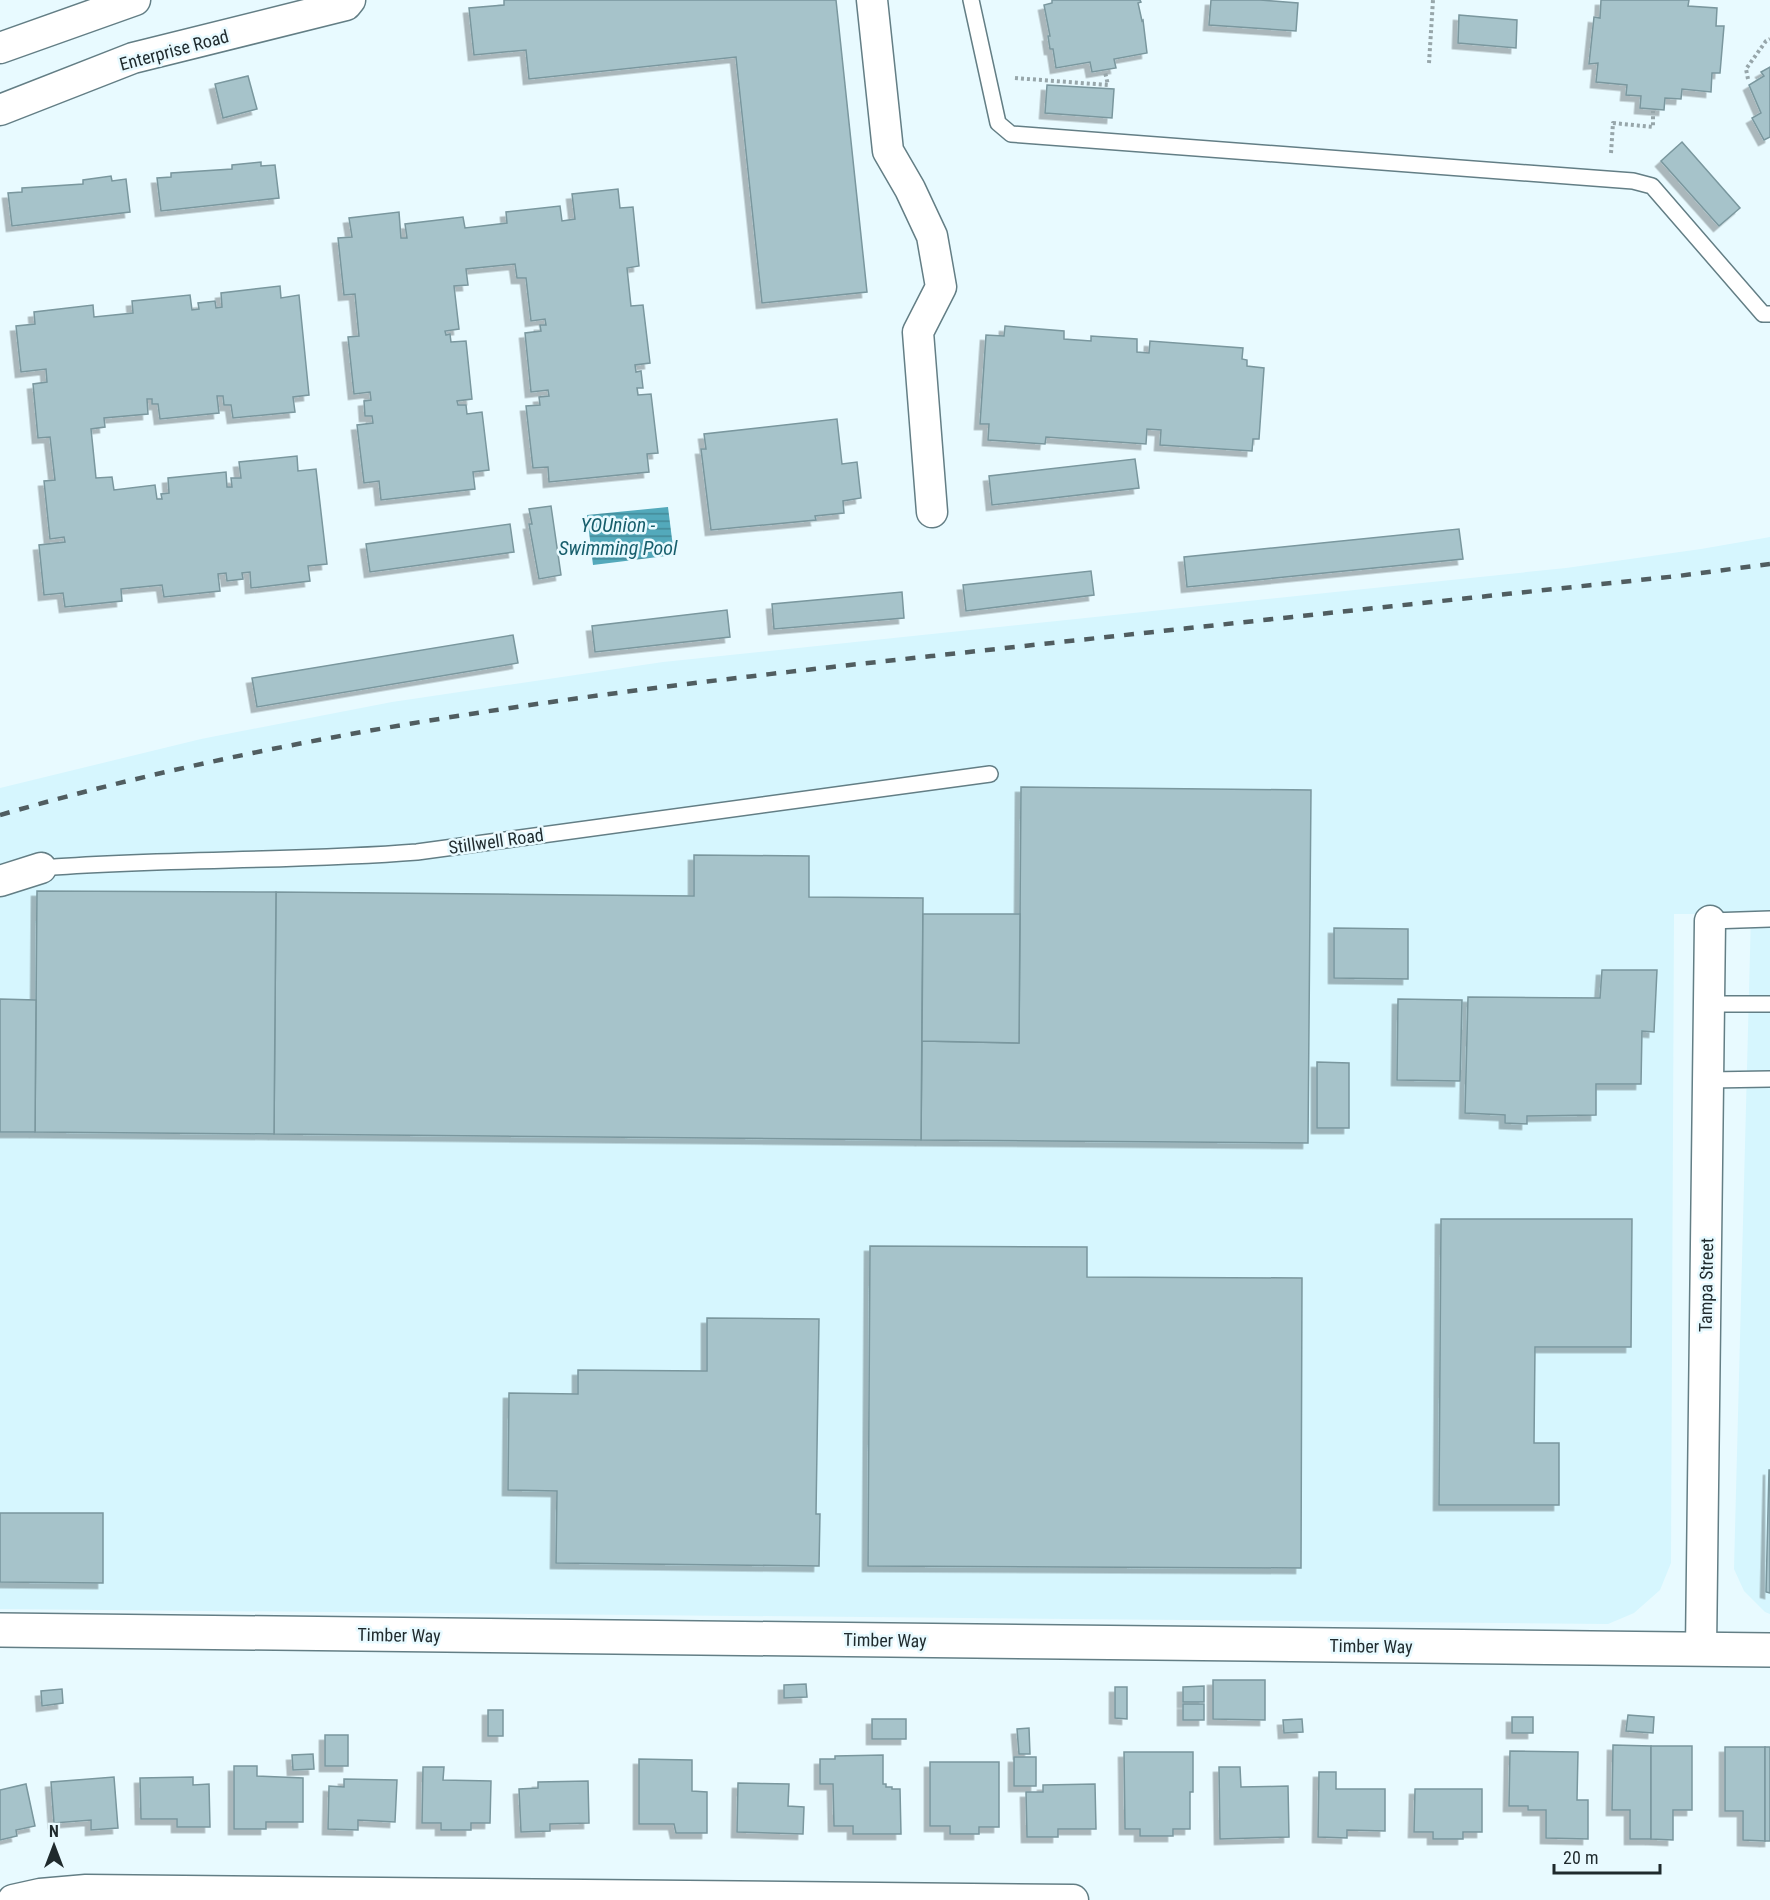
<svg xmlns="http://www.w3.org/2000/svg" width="1770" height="1900" viewBox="0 0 1770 1900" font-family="'Roboto Condensed',sans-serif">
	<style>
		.built { fill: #d6f6fe }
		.water { fill: url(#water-rules) }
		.building { fill: #a6c3ca; stroke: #7a979e; stroke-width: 1.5; filter: url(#shadow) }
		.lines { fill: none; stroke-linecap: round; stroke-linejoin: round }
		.service-casing { stroke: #637e85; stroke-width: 18 }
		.minor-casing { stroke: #637e85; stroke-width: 33 }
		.tertiary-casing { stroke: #637e85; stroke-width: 36 }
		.path { stroke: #97a6aa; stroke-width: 4; stroke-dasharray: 3 3; stroke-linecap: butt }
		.service { stroke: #fff; stroke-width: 15 }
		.minor { stroke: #fff; stroke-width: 30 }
		.tertiary { stroke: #fff; stroke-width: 33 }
		.rail { stroke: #505d60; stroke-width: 4.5; stroke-dasharray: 10 10; stroke-linecap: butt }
		.labels { text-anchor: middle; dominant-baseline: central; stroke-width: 5; stroke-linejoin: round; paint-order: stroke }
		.street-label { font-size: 18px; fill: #1f2a2d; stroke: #e8faff }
		.water-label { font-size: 20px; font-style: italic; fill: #175e6c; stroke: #e8faff }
	</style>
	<defs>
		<pattern id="water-rules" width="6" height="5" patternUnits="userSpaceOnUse" patternTransform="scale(1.5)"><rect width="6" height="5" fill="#53a9bb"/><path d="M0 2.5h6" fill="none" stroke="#448a98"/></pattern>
		<filter id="shadow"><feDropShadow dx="-5.5" dy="5.5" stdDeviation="0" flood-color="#0004"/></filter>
	</defs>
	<rect width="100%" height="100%" fill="#e8faff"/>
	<!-- built -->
	<polygon class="built" points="1770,537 1770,1614 1765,1612 1744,1591 1734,1569 1751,914 1674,914 1671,1563 1660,1590 1634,1613 1608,1624 0,1609 0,788 201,739 392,702 663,662 1566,568 1701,549"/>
	<!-- water -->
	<polygon class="water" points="668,507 674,555 593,565 587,515"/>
	<!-- building -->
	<g class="building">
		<polygon points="504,0 836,0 867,292 762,303 736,57 529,79 526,50 474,55 469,8 504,5"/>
		<polygon points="1052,0 1140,0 1141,2 1138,3 1142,21 1143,20 1147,53 1114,59 1116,68 1092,72 1090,62 1056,68 1053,49 1050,49 1048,36 1050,36 1044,5 1052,3"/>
		<polygon points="1211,0 1260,0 1298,3 1296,31 1209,25"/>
		<polygon points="1601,0 1689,0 1688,6 1717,8 1716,26 1724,26 1720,73 1712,73 1711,92 1682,89 1681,99 1665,98 1664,110 1640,108 1641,96 1626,95 1627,85 1596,82 1598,63 1589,64 1594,17 1600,18"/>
		<polygon points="1459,15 1517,20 1516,48 1458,43"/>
		<polygon points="1770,67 1770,137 1764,140 1752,118 1761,113 1749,85 1764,76 1761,72"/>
		<polygon points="248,76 257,109 223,118 215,84"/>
		<polygon points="1047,85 1114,89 1112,118 1045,113"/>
		<polygon points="1682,142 1740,208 1719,226 1661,161"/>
		<polygon points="261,162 261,166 275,165 279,198 161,211 157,178 171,177 171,173 232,169 232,165"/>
		<polygon points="111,176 112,181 126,179 130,212 12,226 8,193 22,192 22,188 83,184 83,180"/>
		<polygon points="618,189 620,208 633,207 639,266 627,268 631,306 643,305 650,363 635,365 636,372 641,371 643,388 637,388 638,395 651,394 658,453 647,454 649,472 549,482 548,467 533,468 526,406 540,405 539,397 549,396 548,390 531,392 525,333 541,331 540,325 546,325 545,319 531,321 526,278 517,278 515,264 466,269 468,285 454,286 459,329 445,331 446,335 450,334 451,342 466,341 472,399 457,401 458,405 466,405 467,414 482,412 489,470 473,472 475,489 381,500 379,481 364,483 357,425 373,423 372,416 365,416 364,401 371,400 370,392 354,394 348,337 359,336 355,294 344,295 338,238 352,237 349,218 399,212 401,238 407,238 405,224 463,217 465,228 507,223 506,212 560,206 562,221 575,219 572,194"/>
		<polygon points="280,286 281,298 299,295 309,395 293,397 295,412 233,418 231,405 224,405 223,396 217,396 219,413 160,419 158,404 152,404 152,399 147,399 148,414 104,418 105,427 91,429 96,478 112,477 114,490 155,485 157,499 162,499 161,494 169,493 168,478 226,472 227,487 232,487 231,478 241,478 239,462 297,456 298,471 316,469 327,564 308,566 310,581 251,588 250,572 242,573 243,579 227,581 226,573 218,574 220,591 164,597 162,585 121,589 122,601 65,607 63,593 44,595 39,545 65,542 64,537 50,539 44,481 55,480 50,437 38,438 33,384 47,382 46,369 21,372 16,326 35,324 34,312 93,305 94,317 133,313 132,301 190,295 192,310 199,309 198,303 215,301 216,308 222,307 221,293"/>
		<polygon points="1005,326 1064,331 1064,339 1091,341 1091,336 1137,339 1137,352 1149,353 1150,341 1243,348 1242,359 1247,360 1247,366 1264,368 1259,439 1253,439 1252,451 1160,445 1161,430 1147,429 1146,444 1046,437 1045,444 988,440 989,424 980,424 986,335 1004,336"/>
		<polygon points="837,419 842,464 857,462 861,498 843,501 844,513 815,516 816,520 711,530 701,449 706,449 704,434"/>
		<polygon points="1135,459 1139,488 992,505 989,476"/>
		<polygon points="551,506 561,575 539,579 529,524 532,524 529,509"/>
		<polygon points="510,524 514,552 370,572 366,544"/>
		<polygon points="1459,529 1463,559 1187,587 1184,557"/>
		<polygon points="1091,571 1094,595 966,611 963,585"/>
		<polygon points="902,592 904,618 774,629 772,604"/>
		<polygon points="727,610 730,637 595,652 592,626"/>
		<polygon points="513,635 518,663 257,707 252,678"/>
		<polygon points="1021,787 1311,790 1308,1143 921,1140 922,1041 1019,1043"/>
		<polygon points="694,855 809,856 809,897 923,898 921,1140 274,1134 276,892 694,896"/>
		<polygon points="37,891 276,892 274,1134 35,1132"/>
		<polygon points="923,914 1020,914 1019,1043 922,1041"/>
		<polygon points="1334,928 1408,929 1408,979 1334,978"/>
		<polygon points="1602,970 1657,970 1654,1032 1642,1031 1641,1084 1596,1084 1596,1115 1527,1116 1527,1124 1505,1123 1505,1115 1465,1113 1468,997 1600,998"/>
		<polygon points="0,999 36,1000 35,1132 0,1132"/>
		<polygon points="1398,999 1462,1000 1460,1081 1397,1080"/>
		<polygon points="1317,1062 1349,1063 1349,1128 1317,1128"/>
		<polygon points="1441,1219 1632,1219 1631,1347 1535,1347 1534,1443 1559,1443 1559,1505 1439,1505"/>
		<polygon points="870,1246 1087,1247 1087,1277 1302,1278 1301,1568 868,1566"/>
		<polygon points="707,1318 819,1319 816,1514 820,1514 819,1566 556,1563 557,1491 508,1490 509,1393 578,1394 578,1370 707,1371"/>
		<polygon points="1769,1470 1770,1470 1770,1593 1766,1592"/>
		<polygon points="0,1513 103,1513 103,1583 0,1582"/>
		<polygon points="1213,1680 1265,1680 1265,1720 1213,1719"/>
		<polygon points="806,1684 807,1697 784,1698 784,1685"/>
		<polygon points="1204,1686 1204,1702 1183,1702 1183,1687"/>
		<polygon points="1115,1687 1127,1687 1127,1719 1115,1718"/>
		<polygon points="62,1689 63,1703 42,1706 41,1691"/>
		<rect x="1183" y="1704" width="21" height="16"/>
		<rect x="488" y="1710" width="15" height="26"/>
		<polygon points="1628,1715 1654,1717 1653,1733 1626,1731"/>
		<rect x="1512" y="1717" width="21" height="16"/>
		<rect x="872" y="1719" width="34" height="20"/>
		<polygon points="1302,1719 1303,1732 1284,1733 1283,1720"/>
		<polygon points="1029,1728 1030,1754 1019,1754 1017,1729"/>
		<rect x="325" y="1735" width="23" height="31"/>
		<polygon points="1613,1745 1651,1746 1651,1839 1630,1839 1630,1810 1612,1810"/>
		<polygon points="1651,1746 1692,1746 1692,1810 1673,1810 1673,1840 1651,1839"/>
		<polygon points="1725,1747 1765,1747 1765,1841 1743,1840 1743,1811 1725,1811"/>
		<rect x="1765" y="1747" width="5" height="94"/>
		<polygon points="1510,1751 1578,1752 1577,1800 1588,1800 1588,1839 1546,1838 1546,1810 1528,1810 1528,1806 1509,1806"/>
		<polygon points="1124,1752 1193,1752 1193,1792 1190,1792 1190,1829 1173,1829 1173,1836 1140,1836 1140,1829 1125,1829"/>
		<polygon points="313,1754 314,1769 293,1770 292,1755"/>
		<polygon points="883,1755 883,1784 886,1784 886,1787 892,1787 892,1789 900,1789 901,1834 853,1834 853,1826 834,1826 833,1784 820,1784 820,1759 835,1759 835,1756"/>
		<rect x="1014" y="1757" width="22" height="29"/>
		<polygon points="639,1759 692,1760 692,1791 707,1792 707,1833 676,1833 674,1824 639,1824"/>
		<polygon points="930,1762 999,1762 999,1827 979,1827 979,1834 950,1834 950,1826 930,1826"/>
		<polygon points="234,1766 257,1766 257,1776 303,1778 303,1822 266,1822 266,1829 234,1829"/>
		<polygon points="423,1767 444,1767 443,1780 491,1781 490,1823 471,1823 471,1830 441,1830 441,1823 422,1823"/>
		<polygon points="1219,1767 1240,1767 1241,1787 1288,1786 1289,1837 1220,1839"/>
		<polygon points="1319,1772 1336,1772 1336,1789 1385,1789 1385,1831 1347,1830 1347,1838 1318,1837"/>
		<polygon points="114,1777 118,1828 91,1830 91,1820 54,1823 51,1782"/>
		<polygon points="193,1777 193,1785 209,1784 210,1827 177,1827 177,1819 141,1819 140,1778"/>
		<polygon points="344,1779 397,1780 395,1822 358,1820 358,1830 328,1829 329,1786 344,1787"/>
		<polygon points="588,1781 589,1823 550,1824 550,1831 521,1832 519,1789 538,1788 538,1782"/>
		<polygon points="738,1783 789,1784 788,1806 804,1807 803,1834 737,1832"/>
		<polygon points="26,1784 35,1826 16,1830 17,1836 0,1840 0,1790"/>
		<polygon points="1095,1784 1096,1829 1058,1829 1058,1837 1027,1837 1026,1792 1043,1792 1043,1785"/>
		<polygon points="1415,1789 1482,1789 1482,1832 1463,1832 1463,1839 1433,1839 1433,1832 1414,1832"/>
	</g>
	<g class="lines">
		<defs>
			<g id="service">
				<polyline points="971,0 998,123 1011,134 1633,181 1652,186 1763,314 1770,314"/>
				<path d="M41,868C166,858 292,862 417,852L990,774"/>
				<polyline points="1710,921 1770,919"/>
				<polyline points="1710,1004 1770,1004"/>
				<polyline points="1709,1080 1770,1079"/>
			</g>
			<g id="minor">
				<polyline points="872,0 888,151 910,189 932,236 941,287 918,332 932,512"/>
				<polyline points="0,48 135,0"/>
				<polyline points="0,110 133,58 346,5 350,0"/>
				<polyline points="0,881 41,868"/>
				<polyline points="1701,1649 1710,921"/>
				<polyline points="13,1900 40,1894 86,1890 1073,1900"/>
			</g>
			<polyline id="tertiary" points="0,1630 1770,1650"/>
		</defs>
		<!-- service casing -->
		<use href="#service" class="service-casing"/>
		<!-- minor casing -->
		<use href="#minor" class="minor-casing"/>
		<!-- tertiary casing -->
		<use href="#tertiary" class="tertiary-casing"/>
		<!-- path -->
		<g class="path">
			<polyline points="1429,63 1433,0"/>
			<polyline points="1015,78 1108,85 1105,72"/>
			<polyline points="1748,79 1746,69 1766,41 1770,39"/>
			<polyline points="1611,153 1613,123 1653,127 1653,111"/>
		</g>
		<!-- service -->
		<use href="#service" class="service"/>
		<!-- minor -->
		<use href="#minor" class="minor"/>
		<!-- tertiary -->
		<use href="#tertiary" class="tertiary"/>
		<!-- rail -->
		<path class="rail" d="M0,815C304,727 618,690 932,656C1180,629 1429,602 1678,576L1770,564"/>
	</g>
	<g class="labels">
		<!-- street labels -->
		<g class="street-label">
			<text transform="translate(174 50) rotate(-15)">Enterprise Road</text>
			<text transform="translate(496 841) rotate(-8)">Stillwell Road</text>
			<text transform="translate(1706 1285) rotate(-89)">Tampa Street</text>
			<text transform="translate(399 1635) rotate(1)">Timber Way</text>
			<text transform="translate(885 1640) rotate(1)">Timber Way</text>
			<text transform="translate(1371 1646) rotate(1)">Timber Way</text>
		</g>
		<!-- water labels -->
		<g class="water-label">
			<text x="618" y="525">YOUnion -<tspan x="618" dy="23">Swimming Pool</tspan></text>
		</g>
	</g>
	<!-- north arrow -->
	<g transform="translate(54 1846)" stroke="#e8faff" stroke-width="4.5" paint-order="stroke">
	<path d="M0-4.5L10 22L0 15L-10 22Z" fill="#1f2a2d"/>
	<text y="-9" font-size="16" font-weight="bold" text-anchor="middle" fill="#1f2a2d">N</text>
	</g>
	<!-- scale -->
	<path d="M1554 1864v9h106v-9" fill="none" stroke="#1f2a2d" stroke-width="3"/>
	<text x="1563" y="1864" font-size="18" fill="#1f2a2d" stroke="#e8faff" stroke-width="4.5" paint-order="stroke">20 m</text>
</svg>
